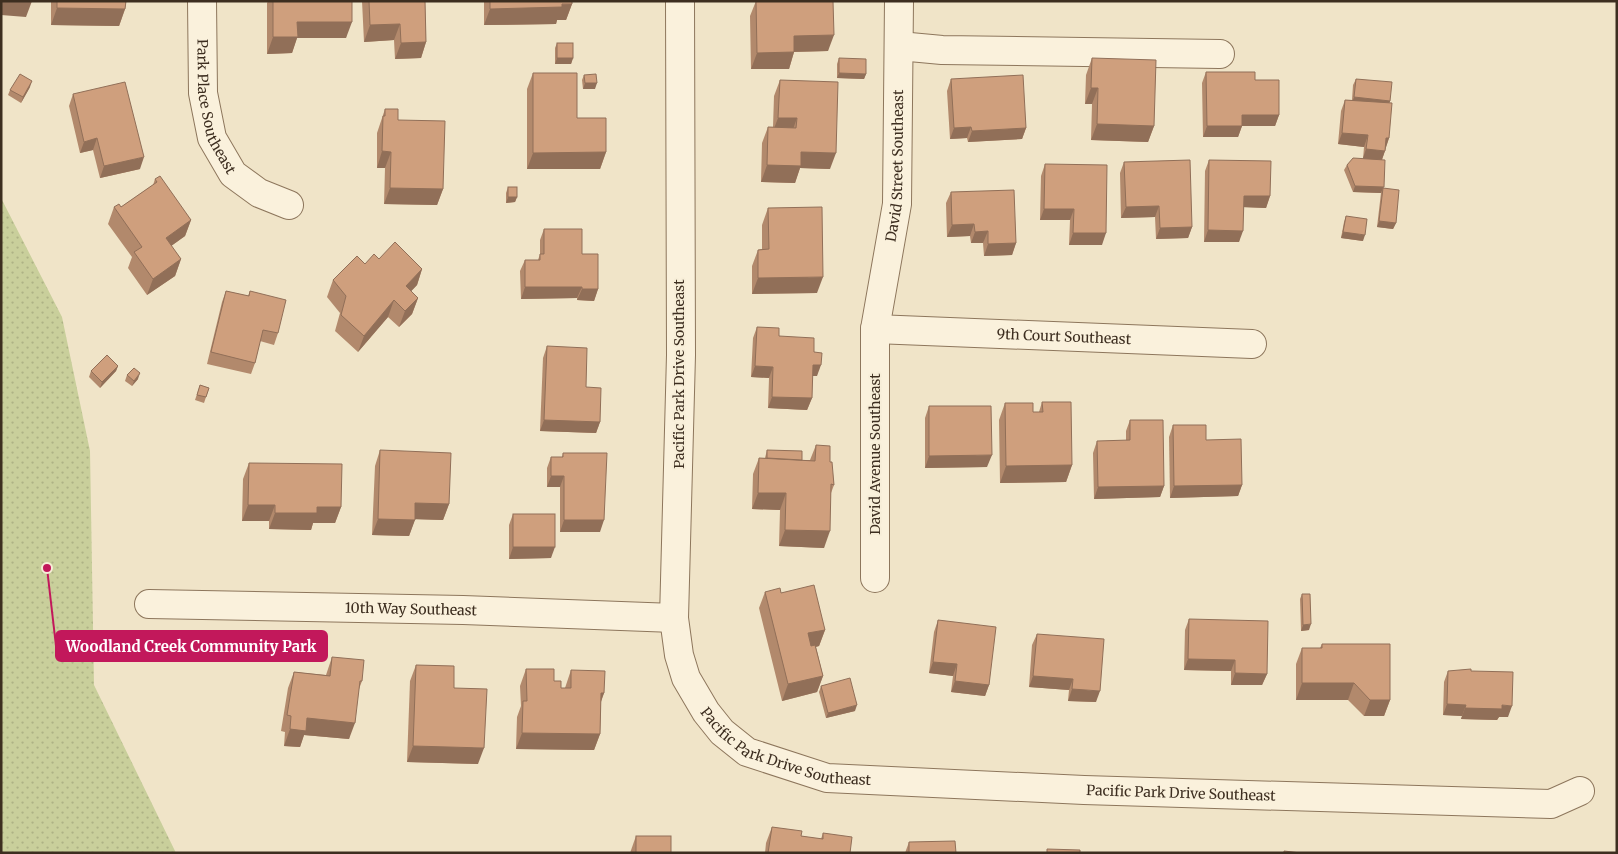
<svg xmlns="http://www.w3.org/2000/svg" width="1618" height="854" viewBox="0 0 1618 854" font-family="Merriweather,serif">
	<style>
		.park { fill: url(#park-dots) }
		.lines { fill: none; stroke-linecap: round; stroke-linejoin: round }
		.minor-casing { stroke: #8d765c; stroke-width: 30 }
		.minor { stroke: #faf1dc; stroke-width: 28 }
		.wall { fill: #b2896c }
		.shaded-wall { fill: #916f58 }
		.building { fill: #cf9f7d; stroke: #916f58 }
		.labels { text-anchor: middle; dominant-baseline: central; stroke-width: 4; stroke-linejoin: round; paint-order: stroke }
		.street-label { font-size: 14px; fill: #3d2e20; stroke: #f7eed8 }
		.leader { fill: none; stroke: #c2185b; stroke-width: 2 }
		.callout-dot { fill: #c2185b; stroke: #f7eed8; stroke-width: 2 }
		.callout { fill: #c2185b; stroke: #c2185b; stroke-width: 2 }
		.callout-label { font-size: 15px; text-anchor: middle; font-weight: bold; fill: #fff }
	</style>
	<defs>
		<pattern id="park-dots" width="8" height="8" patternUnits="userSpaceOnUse" patternTransform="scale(1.25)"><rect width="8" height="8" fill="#c9cf9b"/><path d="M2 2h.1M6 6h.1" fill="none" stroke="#aeb285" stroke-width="1.8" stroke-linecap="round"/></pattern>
	</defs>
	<rect width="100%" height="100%" fill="#f0e4c8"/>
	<!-- park -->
	<polygon class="park" points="1,198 62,317 90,451 94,685 176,853 1,853"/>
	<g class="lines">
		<defs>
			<g id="minor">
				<path id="s1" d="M202,1L203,93L212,138L233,174L259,193L289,205"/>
				<path id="s2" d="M680,1L681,355L674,618L679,655L686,678L706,712L722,732L747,752L827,778L1084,790L1551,804L1580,791"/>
				<polyline points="899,46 942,50 1220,54"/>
				<path id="s3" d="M875,329L1252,344"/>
				<path id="s4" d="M875,578V329L897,204L899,1"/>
				<path id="s5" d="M149,604L463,610L674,618"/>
			</g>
		</defs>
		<!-- minor casing -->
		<use href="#minor" class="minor-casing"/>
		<!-- minor -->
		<use href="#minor" class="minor"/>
	</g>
	<!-- wall -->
	<g class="wall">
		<polygon points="51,1 126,1 125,9 119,26 51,25"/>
		<polygon points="268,1 352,1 346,38 297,38 292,53 267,54 267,3"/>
		<polygon points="362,1 425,1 426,42 421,58 395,59 394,40 364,42"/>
		<polygon points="484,1 572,1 572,4 566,20 557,20 556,24 484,25"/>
		<polygon points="756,1 833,1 828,51 794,52 789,69 751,69 750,16"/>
		<polygon points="557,43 573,58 571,64 555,64 555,48"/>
		<polygon points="839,58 866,74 864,79 837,78 837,64"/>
		<polygon points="1092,58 1154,126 1148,142 1091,140 1092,104 1085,104 1086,75"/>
		<polygon points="1206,72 1255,80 1279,115 1275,126 1242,126 1238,137 1203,137 1202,83"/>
		<polygon points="533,73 577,118 606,152 600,169 527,169 527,89"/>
		<polygon points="584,75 595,89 583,89 582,80"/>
		<polygon points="951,79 1026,128 1022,139 968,142 967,138 950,139 947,91"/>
		<polygon points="1356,79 1390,101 1389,103 1389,138 1382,160 1383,188 1396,223 1393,229 1377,227 1381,193 1353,192 1344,170 1347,165 1363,159 1364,147 1338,144 1341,111 1345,100 1352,100 1353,85"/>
		<polygon points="780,80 830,169 800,168 795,183 761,182 762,143 768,127 773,127 774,96"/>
		<polygon points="30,87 21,103 8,95 10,90"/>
		<polygon points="73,94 140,169 100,178 93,150 80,153 69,106"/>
		<polygon points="385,109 398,120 443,189 437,205 384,204 385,168 377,168 377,133"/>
		<polygon points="1209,160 1270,196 1266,208 1244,207 1239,242 1204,242 1205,171"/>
		<polygon points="1124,162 1192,227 1188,238 1156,239 1155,217 1121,218 1120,173"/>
		<polygon points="1045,164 1102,245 1069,245 1070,220 1040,220 1041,176"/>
		<polygon points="155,179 191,220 185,236 171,246 181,259 175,276 147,295 128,268 132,257 108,224 114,207 121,207 153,185"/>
		<polygon points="508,187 517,197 515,202 506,203 506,193"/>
		<polygon points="951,192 1016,243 1012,255 984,256 983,243 971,243 970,236 947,237 946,203"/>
		<polygon points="768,208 817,293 752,294 752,266 758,250 762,249 762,225"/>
		<polygon points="1346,216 1363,241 1341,238 1344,222"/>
		<polygon points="544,229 582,254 598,289 594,301 577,300 577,298 521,299 520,271 525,260 538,260 540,254 540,240"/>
		<polygon points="379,259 422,269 417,285 411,291 418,298 412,314 399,327 388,317 358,352 335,331 340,313 327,297 333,280 365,264"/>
		<polygon points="226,291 248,296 250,291 278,333 274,345 260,341 255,363 251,374 207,364 222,302"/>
		<polygon points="757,327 814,352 817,376 812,376 812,398 807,410 768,408 769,378 751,377 753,338"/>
		<polygon points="547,346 586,387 600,422 596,433 540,431 543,358"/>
		<polygon points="118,366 116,371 100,388 89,377 91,371"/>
		<polygon points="127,375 138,379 132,386 125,381"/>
		<polygon points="200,385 209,388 204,403 195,400"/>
		<polygon points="1042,402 1072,465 1066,482 1000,483 999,420 1005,403 1033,412 1039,412"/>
		<polygon points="929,406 987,467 925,468 925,418"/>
		<polygon points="1130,420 1164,486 1160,497 1094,499 1093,453 1097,441 1126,441 1126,431"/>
		<polygon points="1173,425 1206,440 1242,485 1238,496 1170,498 1169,437"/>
		<polygon points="816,445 830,462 834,485 831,493 824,548 779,546 780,510 752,509 753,474 759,458 765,458 767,450 802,460 810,460"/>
		<polygon points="380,450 449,504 443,520 415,519 409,536 372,535 375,466"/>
		<polygon points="563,453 600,532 560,532 560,487 547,487 547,468 551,457 562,457"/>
		<polygon points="249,463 341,507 335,523 313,523 311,530 269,529 269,521 242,521 243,479"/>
		<polygon points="513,514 551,558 509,559 509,525"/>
		<polygon points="765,592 781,593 825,630 819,646 816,647 823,676 817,692 782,701 759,608"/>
		<polygon points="1302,594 1309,630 1301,631 1300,599"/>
		<polygon points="1189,619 1267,674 1262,685 1231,685 1231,671 1184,670 1185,630"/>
		<polygon points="938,620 989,685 985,696 951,692 953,676 929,673 934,632"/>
		<polygon points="1037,634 1096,702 1068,701 1069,690 1029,687 1032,645"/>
		<polygon points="1322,644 1390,700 1384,716 1364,716 1348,700 1296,700 1296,664 1302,648 1320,648"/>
		<polygon points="332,657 362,681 359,689 349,739 304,735 300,747 284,746 285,732 281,731 288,688 294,672 326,675"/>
		<polygon points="416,665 454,688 478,764 407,762 410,681"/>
		<polygon points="526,669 554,681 561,688 565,688 571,670 604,693 601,702 600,734 594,750 516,749 517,717 521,706 520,686"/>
		<polygon points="1448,671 1471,671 1508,717 1499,717 1497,720 1461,719 1462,716 1443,715 1444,682"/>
		<polygon points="821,686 855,711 826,718 819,692"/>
		<polygon points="772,827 801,836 821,839 823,833 850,853 765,853 766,843"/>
		<polygon points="636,836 671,853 630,853"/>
		<polygon points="909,842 956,853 905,853"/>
	</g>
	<!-- shaded-wall -->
	<g class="shaded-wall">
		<polygon points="1,1 32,1 26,17 1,15"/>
		<polygon points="572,4 566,20 557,20 556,24 484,25 490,9"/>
		<polygon points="57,8 125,9 119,26 51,25"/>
		<polygon points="297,22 352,22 346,38 297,38 292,53 267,54 273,37"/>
		<polygon points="400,24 394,40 364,42 370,25"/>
		<polygon points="834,35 828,51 788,52 794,36"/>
		<polygon points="426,42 421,58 395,59 401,43"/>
		<polygon points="794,52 789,69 751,69 757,53"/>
		<polygon points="557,58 573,58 571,64 555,64"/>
		<polygon points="839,73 866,74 864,79 837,78"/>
		<polygon points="32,81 30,87 21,103 23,97"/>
		<polygon points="585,83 597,83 595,89 583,89"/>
		<polygon points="1091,88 1098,88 1092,104 1085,104"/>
		<polygon points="1354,97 1390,101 1388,107 1352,103"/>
		<polygon points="1242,115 1279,115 1275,126 1242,126 1238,137 1203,137 1207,126"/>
		<polygon points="778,118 797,118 791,135 772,134"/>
		<polygon points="1097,124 1154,126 1148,142 1091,140"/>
		<polygon points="971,127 967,138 950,139 954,128"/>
		<polygon points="1026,128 1022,139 968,142 972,131"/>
		<polygon points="1342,133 1368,135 1364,147 1338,144"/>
		<polygon points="97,138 93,150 80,153 84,142"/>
		<polygon points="1386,138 1389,138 1385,150"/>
		<polygon points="1366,149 1385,151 1381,162 1362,161"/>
		<polygon points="382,151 391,152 385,168 377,168"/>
		<polygon points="606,152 600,169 527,169 533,153"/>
		<polygon points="801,152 836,153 830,169 800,168 795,183 761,182 767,165"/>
		<polygon points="144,157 140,169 100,178 104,166"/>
		<polygon points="1355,186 1384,187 1383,188 1381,193 1353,192"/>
		<polygon points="390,188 443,189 437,205 384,204"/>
		<polygon points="1244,196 1270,196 1266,208 1240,207"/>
		<polygon points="508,197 517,197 515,202 506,203"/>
		<polygon points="1159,206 1155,217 1121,218 1126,207"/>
		<polygon points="1044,209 1074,209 1070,220 1040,220"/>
		<polygon points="191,220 185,236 160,254 166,238"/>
		<polygon points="1379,221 1396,223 1393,229 1377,227"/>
		<polygon points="974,224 970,236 947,237 952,225"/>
		<polygon points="1192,227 1188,238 1156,239 1160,228"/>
		<polygon points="1208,230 1243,231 1239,242 1204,242"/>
		<polygon points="988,231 983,243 971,243 975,232"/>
		<polygon points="1343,232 1365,235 1363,241 1341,238"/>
		<polygon points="1073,233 1106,233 1102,245 1069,245"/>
		<polygon points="1016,243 1012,255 984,256 988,244"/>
		<polygon points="181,259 175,276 147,295 153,279"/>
		<polygon points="422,269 417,285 400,303 406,286"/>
		<polygon points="823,277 817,293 752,294 758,278"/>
		<polygon points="525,287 582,287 577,298 521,299"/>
		<polygon points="582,289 598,289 594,301 577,300"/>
		<polygon points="418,298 412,314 399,327 405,311"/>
		<polygon points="394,300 388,317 358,352 364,336"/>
		<polygon points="813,365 821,365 817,376 809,376"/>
		<polygon points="118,366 116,371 100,388 102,382"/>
		<polygon points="755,366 773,367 769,378 751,377"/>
		<polygon points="140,373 138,379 132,386 134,381"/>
		<polygon points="772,397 812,398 807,410 768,408"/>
		<polygon points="544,420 600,422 596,433 540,431"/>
		<polygon points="992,455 987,467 925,468 929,456"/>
		<polygon points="1072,465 1066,482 1000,483 1006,466"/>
		<polygon points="551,476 564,476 560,487 547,487"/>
		<polygon points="1242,485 1238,496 1170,498 1174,486"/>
		<polygon points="1164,486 1160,497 1094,499 1098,487"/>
		<polygon points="758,493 786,493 780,510 752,509"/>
		<polygon points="415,503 449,504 443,520 409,519"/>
		<polygon points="248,505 275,505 269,521 242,521"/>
		<polygon points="317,507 341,507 335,523 313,523 311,530 269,529 275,513"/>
		<polygon points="378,519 415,520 409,536 372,535"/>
		<polygon points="564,520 604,520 600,532 560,532"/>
		<polygon points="785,530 830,531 824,548 779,546"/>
		<polygon points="513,547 555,547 551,558 509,559"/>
		<polygon points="1311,624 1309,630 1301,631 1303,625"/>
		<polygon points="825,630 819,646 802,650 808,633"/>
		<polygon points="1188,659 1235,660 1231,671 1184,670"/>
		<polygon points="933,662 957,664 953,676 929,673"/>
		<polygon points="1235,673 1267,674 1262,685 1231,685"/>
		<polygon points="823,676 817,692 782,701 788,684"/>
		<polygon points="1033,676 1073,679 1069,690 1029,687"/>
		<polygon points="955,681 989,685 985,696 951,692"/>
		<polygon points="1302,683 1354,683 1348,700 1296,700"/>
		<polygon points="1072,689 1100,691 1096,702 1068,701"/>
		<polygon points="601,693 604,693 598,709"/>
		<polygon points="1370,700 1390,700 1384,716 1364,716"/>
		<polygon points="1447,704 1466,705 1462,716 1443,715"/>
		<polygon points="857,705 855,711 826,718 828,713"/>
		<polygon points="1502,705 1512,706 1508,717 1499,717 1497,720 1461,719 1465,708"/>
		<polygon points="307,718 355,723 349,739 304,735 300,747 284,746 290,729"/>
		<polygon points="522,733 600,734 594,750 516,749"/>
		<polygon points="413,746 484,748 478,764 407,762"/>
	</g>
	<!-- building -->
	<g class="building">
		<polygon points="57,1 126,1 125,9 57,8"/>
		<polygon points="273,1 352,1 352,22 297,22 298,37 273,37"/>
		<polygon points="369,1 425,1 426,42 401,43 400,24 370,25"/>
		<polygon points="490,1 572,1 572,4 562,4 562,7 490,9"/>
		<polygon points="756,1 833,1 834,35 794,36 794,52 757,53"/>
		<rect x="557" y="43" width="16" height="15"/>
		<polygon points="839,58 866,59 866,74 839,73"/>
		<polygon points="1092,58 1156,60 1154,126 1097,124 1098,88 1091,88"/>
		<polygon points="1206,72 1255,72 1255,80 1279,80 1279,115 1242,115 1242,126 1207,126"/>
		<polygon points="533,73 577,73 577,118 606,118 606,152 533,153"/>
		<polygon points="20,74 32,81 23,97 10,90"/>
		<polygon points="596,74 597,83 585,83 584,75"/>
		<polygon points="1023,75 1026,128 972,131 971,127 954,128 951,79"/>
		<polygon points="1356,79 1392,82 1390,101 1354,97"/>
		<polygon points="780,80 838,82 836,153 801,152 801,166 767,165 768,127 796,128 797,118 778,118"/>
		<polygon points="125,82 144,157 104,166 97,138 84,142 73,94"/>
		<polygon points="1345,100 1392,103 1389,138 1386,138 1385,151 1366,149 1368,135 1342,133"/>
		<polygon points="385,109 398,109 398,120 445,121 443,189 390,188 391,152 382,151 383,116 385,116"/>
		<polygon points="1353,158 1385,160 1384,187 1355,186 1347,165"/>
		<polygon points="1190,160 1192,227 1160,228 1159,206 1126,207 1124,162"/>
		<polygon points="1209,160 1271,161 1270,196 1244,196 1243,231 1208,230"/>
		<polygon points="1045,164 1107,165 1106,233 1073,233 1074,209 1044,209"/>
		<polygon points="160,176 191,220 166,238 181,259 153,279 134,252 142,247 114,207 119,204 121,207 157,182 155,179"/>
		<rect x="508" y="187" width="9" height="10"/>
		<polygon points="1383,188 1399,190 1396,223 1379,221"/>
		<polygon points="1014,190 1016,243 988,244 988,231 975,232 974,224 952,225 951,192"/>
		<polygon points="822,207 823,277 758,278 758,250 769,249 768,208"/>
		<polygon points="1346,216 1367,219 1365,235 1343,232"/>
		<polygon points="544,229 582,229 582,254 598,254 598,289 582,289 582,287 525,287 525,260 540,260 540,254 544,254"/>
		<polygon points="395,242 422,269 406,286 418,298 405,311 394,300 364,336 341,315 346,296 333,280 357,256 365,264 374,254 379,259"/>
		<polygon points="226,291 249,296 250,291 286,300 278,333 263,330 255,363 211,352"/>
		<polygon points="757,327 779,328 779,336 814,338 814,352 822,353 821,365 813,365 812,398 772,397 773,367 755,366"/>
		<polygon points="547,346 587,348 586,387 601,388 600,422 544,420"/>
		<polygon points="107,355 118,366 102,382 91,371"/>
		<polygon points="134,368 140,373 134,381 127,375"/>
		<polygon points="200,385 209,388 206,397 197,395"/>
		<polygon points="1042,402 1071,402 1072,465 1006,466 1005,403 1033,403 1033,412 1043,412"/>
		<polygon points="929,406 991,406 992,455 929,456"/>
		<polygon points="1130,420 1163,420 1164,486 1098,487 1097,441 1130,440"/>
		<polygon points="1173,425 1206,425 1206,440 1241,439 1242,485 1174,486"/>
		<polygon points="816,445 830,446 830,462 832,462 834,485 831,484 830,531 785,530 786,493 758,493 759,458 815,461"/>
		<polygon points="380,450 451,453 449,504 415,503 415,520 378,519"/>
		<polygon points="767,450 802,451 802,460 767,458"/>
		<polygon points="563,453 607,453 604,520 564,520 564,476 551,476 551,457 563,457"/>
		<polygon points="249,463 342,464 341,507 317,507 317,513 275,513 275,505 248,505"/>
		<rect x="513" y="514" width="42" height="33"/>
		<polygon points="814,585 825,630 808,633 811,646 815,645 823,676 788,684 765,592 780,588 781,593"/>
		<polygon points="1302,594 1310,594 1311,624 1303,625"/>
		<polygon points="1189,619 1268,621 1267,674 1235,673 1235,660 1188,659"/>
		<polygon points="938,620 996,627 989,685 955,681 957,664 933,662"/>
		<polygon points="1037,634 1104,639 1100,691 1072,689 1073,679 1033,676"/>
		<polygon points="1322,644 1390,644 1390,700 1370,700 1354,683 1302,683 1302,648 1322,648"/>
		<polygon points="332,657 364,660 362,681 360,681 355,723 307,718 306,731 290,729 291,716 287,715 294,672 330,676"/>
		<polygon points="416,665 454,666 454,688 487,689 484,748 413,746"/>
		<polygon points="526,669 554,669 554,681 561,681 561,688 571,688 571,670 605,671 604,693 601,693 600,734 522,733 523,701 527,701"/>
		<polygon points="1471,669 1471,671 1513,672 1512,706 1502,705 1502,709 1465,708 1466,705 1447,704 1448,671"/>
		<polygon points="850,678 857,705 828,713 821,686"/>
		<polygon points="772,827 802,831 801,836 823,839 823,833 852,837 850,853 768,853"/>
		<rect x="636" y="836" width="35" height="17"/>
		<polygon points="955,841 956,853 909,853 909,842"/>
		<polygon points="1047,849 1080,850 1080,853 1047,853"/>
		<polygon points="1284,851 1301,853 1284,853"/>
	</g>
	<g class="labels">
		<!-- street labels -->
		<g class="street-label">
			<text stroke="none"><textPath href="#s1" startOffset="108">Park Place Southeast</textPath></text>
			<text stroke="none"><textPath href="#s4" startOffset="414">David Street Southeast</textPath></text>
			<text stroke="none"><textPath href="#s3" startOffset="189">9th Court Southeast</textPath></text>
			<text transform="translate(679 374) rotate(-90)">Pacific Park Drive Southeast</text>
			<text transform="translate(875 454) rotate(-90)">David Avenue Southeast</text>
			<text stroke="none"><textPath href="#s5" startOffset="262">10th Way Southeast</textPath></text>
			<text stroke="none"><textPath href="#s2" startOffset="809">Pacific Park Drive Southeast</textPath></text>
			<text stroke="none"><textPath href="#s2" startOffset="1214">Pacific Park Drive Southeast</textPath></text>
		</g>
	</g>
	<!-- callouts -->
	<path class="leader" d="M47 568L56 646"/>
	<circle class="callout-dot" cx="47" cy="568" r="5"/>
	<rect class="callout" x="56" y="631" width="271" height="30" rx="5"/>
	<g class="callout-label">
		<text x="191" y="652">Woodland Creek Community Park</text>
	</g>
	<!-- border -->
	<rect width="1618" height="854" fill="none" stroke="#3d2e20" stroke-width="5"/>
</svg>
